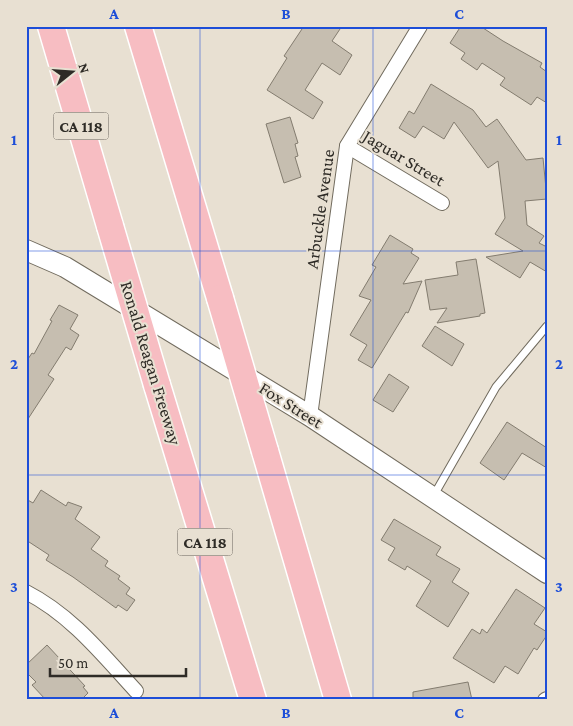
<svg xmlns="http://www.w3.org/2000/svg" width="573" height="726" viewBox="0 0 573 726" font-family="'Crimson Pro',serif">
	<style>
		.building { fill: #c6beb0; stroke: #837c6f }
		.lines { fill: none; stroke-linecap: round; stroke-linejoin: round }
		.lane-casing { stroke: #716b5e; stroke-width: 9 }
		.street-casing { stroke: #716b5e; stroke-width: 16 }
		.secondary-casing { stroke: #716b5e; stroke-width: 22 }
		.highway-casing { stroke: #fff; stroke-width: 29 }
		.lane { stroke: #fff; stroke-width: 7 }
		.street { stroke: #fff; stroke-width: 14 }
		.secondary { stroke: #fff; stroke-width: 20 }
		.highway { stroke: #f7bdc2; stroke-width: 26 }
		.highway-bridge-casing { stroke: #fff; stroke-width: 29; stroke-linecap: butt }
		.highway-bridge { stroke: #f7bdc2; stroke-width: 26 }
		.grid { fill: none; stroke: #1d4ed8; stroke-width: 1; stroke-opacity: 0.55 }
		.labels { text-anchor: middle; dominant-baseline: central; stroke-width: 4; stroke-linejoin: round; paint-order: stroke }
		.shield { fill: #e8e0d2; stroke: #66615a; stroke-width: 1 }
		.shield-label { font-size: 16px; font-weight: bold; fill: #2e2b26 }
		.street-label { font-size: 18px; fill: #2e2b26; stroke: #e8e0d2 }
		.neatline { fill: none; stroke: #1d4ed8; stroke-width: 2 }
		.grid-label { font-size: 16px; text-anchor: middle; font-weight: bold; fill: #1d4ed8 }
	</style>
	<rect width="100%" height="100%" fill="#e8e0d2"/>
	<!-- building -->
	<g class="building">
		<polygon points="304,26 342,26 332,41 352,55 340,75 322,63 305,90 323,102 313,119 267,90 287,58 284,56"/>
		<polygon points="461,26 480,26 503,41 542,63 540,67 547,72 547,103 537,97 531,105 500,85 505,78 482,63 477,70 461,59 465,53 450,43"/>
		<polygon points="431,84 473,110 486,127 497,119 526,160 543,158 547,199 525,201 527,225 544,236 539,243 547,247 547,272 530,262 520,278 486,257 523,251 495,234 505,218 498,161 488,168 454,122 444,139 423,126 415,138 399,128 409,111 414,114"/>
		<polygon points="290,117 298,143 295,144 298,156 295,157 301,177 284,183 266,124"/>
		<polygon points="390,235 413,249 411,253 419,258 403,284 422,281 408,313 406,312 372,368 358,360 367,345 350,335 371,300 359,296 376,267 372,265"/>
		<polygon points="476,259 485,313 480,314 480,316 437,323 447,308 430,310 425,280 458,275 456,262"/>
		<polygon points="59,305 78,315 70,329 79,335 71,350 66,347 48,375 54,379 26,422 26,362 32,353 34,354 52,321 50,320"/>
		<polygon points="435,326 464,344 452,366 422,346"/>
		<polygon points="389,374 409,387 393,412 373,400"/>
		<polygon points="507,422 547,448 547,468 522,453 504,480 480,463"/>
		<polygon points="41,490 66,506 68,502 82,507 75,519 100,537 91,549 108,561 105,566 120,576 118,579 130,588 126,594 135,600 127,611 118,605 116,608 73,577 46,560 49,555 26,540 26,499 33,503"/>
		<polygon points="394,519 441,547 436,555 460,569 452,582 469,593 448,627 416,606 431,581 407,566 405,570 388,560 395,548 381,540"/>
		<polygon points="516,589 545,608 534,624 547,632 547,635 537,650 534,648 518,674 505,666 494,683 453,658 472,629 480,634 482,629 487,633"/>
		<polygon points="47,645 85,686 83,687 88,693 81,700 46,700 32,685 36,682 26,672 26,665"/>
		<polygon points="468,682 472,700 413,700 413,692"/>
	</g>
	<g class="lines">
		<defs>
			<polyline id="lane" points="434,495 496,387 547,326"/>
			<g id="street">
				<polyline points="347,146 442,203"/>
				<polyline points="310,416 347,146 420,26"/>
				<path d="M26,592C71,615 102,654 136,691"/>
				<polyline points="545,700 547,699"/>
			</g>
			<polyline id="secondary" points="26,250 65,267 310,416 547,573"/>
			<g id="highway">
				<polyline points="51,26 110,226"/>
				<polyline points="138,26 220,298"/>
				<polyline points="157,385 253,700"/>
				<polyline points="265,451 338,700"/>
			</g>
		</defs>
		<!-- lane casing -->
		<use href="#lane" class="lane-casing"/>
		<!-- street casing -->
		<use href="#street" class="street-casing"/>
		<!-- secondary casing -->
		<use href="#secondary" class="secondary-casing"/>
		<!-- highway casing -->
		<use href="#highway" class="highway-casing"/>
		<!-- lane -->
		<use href="#lane" class="lane"/>
		<!-- street -->
		<use href="#street" class="street"/>
		<!-- secondary -->
		<use href="#secondary" class="secondary"/>
		<!-- highway -->
		<use href="#highway" class="highway"/>
		<defs>
			<g id="highway-bridge">
				<polyline points="110,226 157,385"/>
				<polyline points="220,298 265,451"/>
			</g>
		</defs>
		<!-- highway-bridge casing -->
		<use href="#highway-bridge" class="highway-bridge-casing"/>
		<!-- highway-bridge -->
		<use href="#highway-bridge" class="highway-bridge"/>
	</g>
	<!-- grid -->
	<path class="grid" d="M200,26V700M373,26V700M26,251H547M26,475H547"/>
	<g class="labels">
		<!-- shield labels -->
		<g class="shield">
			<rect x="53.5" y="112.5" width="55" height="27" rx="4"/>
			<rect x="177.5" y="528.5" width="55" height="27" rx="4"/>
		</g>
		<g class="shield-label">
			<text x="81" y="126">CA 118</text>
			<text x="205" y="542">CA 118</text>
		</g>
		<!-- street labels -->
		<g class="street-label">
			<text transform="translate(404 158) rotate(31)">Jaguar Street</text>
			<text transform="translate(320 209) rotate(-82)">Arbuckle Avenue</text>
			<text transform="translate(151 363) rotate(73)">Ronald Reagan Freeway</text>
			<text transform="translate(291 405) rotate(32)">Fox Street</text>
		</g>
	</g>
	<!-- border -->
	<rect width="573" height="726" fill="none" stroke="#e8e0d2" stroke-width="55"/>
	<!-- north arrow -->
	<g transform="translate(72 72) rotate(73)" stroke="#e8e0d2" stroke-width="4" paint-order="stroke">
	<path d="M0-4L9 19L0 12L-9 19Z" fill="#2e2b26"/>
	<text y="-8" font-size="14" font-weight="bold" text-anchor="middle" fill="#2e2b26">N</text>
	</g>
	<!-- scale -->
	<path d="M50 668v8h136v-8" fill="none" stroke="#2e2b26" stroke-width="2.5"/>
	<text x="58" y="668" font-size="15" fill="#2e2b26" stroke="#e8e0d2" stroke-width="4" paint-order="stroke">50 m</text>
	<rect x="28" y="28" width="518" height="670" class="neatline"/>
	<g class="grid-label">
		<text x="114" y="19">A</text>
		<text x="286" y="19">B</text>
		<text x="459" y="19">C</text>
		<text x="14" y="145">1</text>
		<text x="559" y="145">1</text>
		<text x="14" y="369">2</text>
		<text x="559" y="369">2</text>
		<text x="14" y="592">3</text>
		<text x="559" y="592">3</text>
		<text x="114" y="718">A</text>
		<text x="286" y="718">B</text>
		<text x="459" y="718">C</text>
	</g>
</svg>
